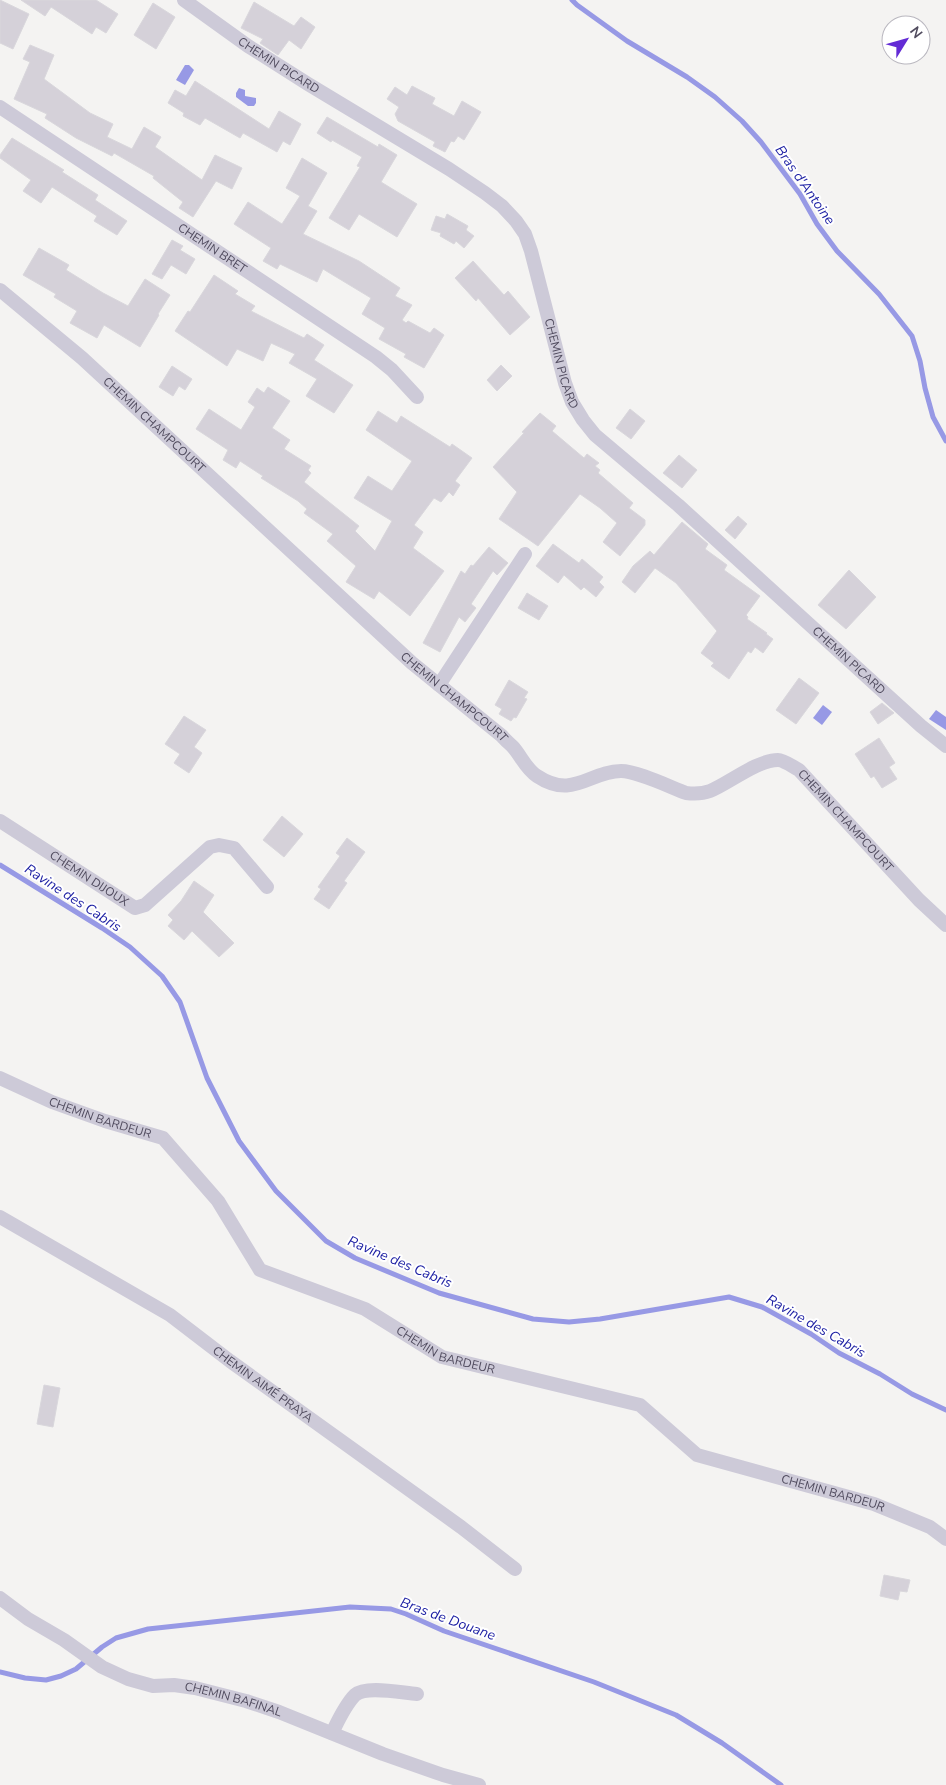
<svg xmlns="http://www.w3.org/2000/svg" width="946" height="1785" viewBox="0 0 946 1785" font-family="'Nunito Sans',sans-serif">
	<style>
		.water { fill: #9799e5 }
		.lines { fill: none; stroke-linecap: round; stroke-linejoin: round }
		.stream { stroke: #9799e5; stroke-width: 5 }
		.building { fill: #d5d1d9; stroke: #d9d7dc }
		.street { stroke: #cdcad8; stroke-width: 14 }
		.labels { text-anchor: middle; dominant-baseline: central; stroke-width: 4; stroke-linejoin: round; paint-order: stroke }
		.street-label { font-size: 12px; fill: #504b5e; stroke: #fff }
		.water-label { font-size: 14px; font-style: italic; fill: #1a1da2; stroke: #fff }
	</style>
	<rect width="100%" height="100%" fill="#f4f3f2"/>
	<!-- water -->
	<g class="water">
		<polygon points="185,65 189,65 194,70 185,85 176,80"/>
		<polygon points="239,88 245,90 245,96 256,98 256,103 254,106 248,106 236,97 236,93"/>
		<polygon points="823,705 832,712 822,725 813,718"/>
		<polygon points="936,710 946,717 946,730 929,719"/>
	</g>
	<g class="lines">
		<!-- stream -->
		<g class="stream">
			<polyline points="572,0 577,5 627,41 687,77 715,97 742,121 761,142 800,194 817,224 837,251 879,294 912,336 920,361 925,388 933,417 946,441"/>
			<polyline points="0,865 102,928 130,947 162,976 180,1002 207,1078 239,1141 276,1191 326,1241 355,1258 439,1293 533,1319 569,1322 600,1319 729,1297 762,1307 811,1334 839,1353 880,1374 912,1394 946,1410"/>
			<polyline points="0,1672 25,1678 46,1680 61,1676 76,1669 102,1647 116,1638 148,1629 350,1607 391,1609 406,1614 444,1631 594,1682 676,1715 722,1743 781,1785"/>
		</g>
	</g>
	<!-- building -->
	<g class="building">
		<polygon points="0,0 29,14 13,49 0,43"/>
		<polygon points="21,0 96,0 118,14 106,33 96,27 92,34 51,7 45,16"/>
		<polygon points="254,2 294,26 301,17 315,27 301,49 289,40 278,55 260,43 263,39 241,28"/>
		<polygon points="153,3 175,17 156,49 134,35"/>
		<polygon points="30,45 54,55 44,79 90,113 113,124 107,137 132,149 144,127 161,137 155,147 202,180 215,155 242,168 232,189 216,181 193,217 179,208 183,202 153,178 154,176 114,153 112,156 76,138 45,118 47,114 14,99 30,62 23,59"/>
		<polygon points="195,81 269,129 279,111 301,124 290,145 283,141 277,152 243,133 240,138 205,118 200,125 183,116 184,113 168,103 175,90 186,96"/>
		<polygon points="412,86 435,98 432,104 454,116 462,101 481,112 464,140 458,136 454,142 451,141 445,152 433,146 435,142 398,121 395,114 399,107 387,99 395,87 407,95"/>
		<polygon points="327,117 378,147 379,144 397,155 381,182 417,204 397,237 359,214 349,230 329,218 360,167 357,166 362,157 332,140 331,142 317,133"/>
		<polygon points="12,138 64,170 62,172 98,195 95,200 127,221 117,235 94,221 97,216 52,187 41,203 23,191 31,180 0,158 0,155"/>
		<polygon points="302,158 327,173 308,206 317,211 303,234 359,261 400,288 395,296 412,305 402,320 406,323 408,321 430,333 434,328 444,335 424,368 404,357 406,354 379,339 385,328 362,314 371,298 323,269 317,282 280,264 277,269 263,261 271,248 234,224 248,202 282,224 300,196 286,188"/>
		<polygon points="447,214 468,226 466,230 474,236 464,248 456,241 454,244 440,236 441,233 431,230 436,216 445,219"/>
		<polygon points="172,240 183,246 180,250 195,259 186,274 171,265 162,279 152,274"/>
		<polygon points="39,248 69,265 66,270 103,293 128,306 145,279 170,295 158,314 159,315 140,347 104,325 97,338 70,323 77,311 54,297 56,294 23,275"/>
		<polygon points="473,261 504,295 508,291 530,317 510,335 478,298 476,301 455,278"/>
		<polygon points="214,275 238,291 235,294 255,306 251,311 304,338 307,334 324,345 314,360 353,385 334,413 306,396 317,379 289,363 295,354 271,343 263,361 237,349 227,366 175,331 188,311 190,312"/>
		<polygon points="501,365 512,376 497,391 487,380"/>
		<polygon points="172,366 192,379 185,390 179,386 173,396 159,387"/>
		<polygon points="268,387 290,401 272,428 290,440 284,449 311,466 308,470 311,473 304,482 359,526 355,531 375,551 392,521 354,498 368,476 392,491 412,461 366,430 378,411 397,423 401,416 450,447 452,444 472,458 455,481 460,485 453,496 449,492 441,502 434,498 414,525 423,532 413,548 444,571 410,616 379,591 374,599 346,582 356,566 327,541 333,534 304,513 307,509 298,501 261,478 263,476 240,461 236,468 223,460 228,450 196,429 209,409 241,430 255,407 248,402 257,388 264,393"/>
		<polygon points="630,409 645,421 631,439 616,428"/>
		<polygon points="540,413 556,426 552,431 584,458 587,454 599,463 595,466 600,470 598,473 633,503 629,508 645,520 645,525 620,556 603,542 617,523 600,508 580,494 538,546 499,519 517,492 493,467 524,433 522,432"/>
		<polygon points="679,455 697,470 682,488 663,473"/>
		<polygon points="738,516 747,524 735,539 725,530"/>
		<polygon points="682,522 708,544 705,549 727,565 724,570 760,596 746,615 748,617 747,619 767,633 766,634 773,639 763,653 755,647 751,653 748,651 729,679 711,666 714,663 701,653 717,631 676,583 655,568 635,593 622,582 633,566 650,551 654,555"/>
		<polygon points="553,544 579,563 582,559 603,577 599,582 604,587 596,597 584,587 581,590 564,575 558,583 536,566"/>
		<polygon points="489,547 508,563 497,575 493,571 471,604 476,608 465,622 459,617 440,652 423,643 461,571 465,574 471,565 473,566"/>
		<polygon points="849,570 876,597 846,629 818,605"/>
		<polygon points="527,593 548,606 539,620 518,608"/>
		<polygon points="799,678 819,693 796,724 776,710"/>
		<polygon points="509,680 528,692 524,698 527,699 516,718 514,717 511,721 499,714 502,709 495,705"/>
		<polygon points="882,703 894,713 878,724 870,712"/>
		<polygon points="184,716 206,730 194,747 202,753 189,773 174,763 180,754 165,744"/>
		<polygon points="879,738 895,763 889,767 897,779 882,788 874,776 871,778 855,754"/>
		<polygon points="282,816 303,834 284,857 263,840"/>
		<polygon points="347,838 365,852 344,881 347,883 329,909 314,899 321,889 318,887 340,856 336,853"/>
		<polygon points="194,881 214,895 203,912 234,943 219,957 192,931 184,940 168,926 173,920 168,915 181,901"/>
		<polygon points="44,1385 60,1388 53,1427 37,1424"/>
		<polygon points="884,1575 910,1580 907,1592 900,1591 898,1600 880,1596"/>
	</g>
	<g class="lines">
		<!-- street -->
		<g class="street">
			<path id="s1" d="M184,0L248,46L308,84L449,169L485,193L502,206L516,221L525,234L531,251L565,383L572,402L583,420L595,435L678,505L921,726L946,746"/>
			<path id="s2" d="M0,107L376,357L392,370L417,397"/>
			<path id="s3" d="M0,290L82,358L412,663L502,736C505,740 509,743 513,747C521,756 526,769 537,776C573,800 590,771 621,771C637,771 670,787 686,793C694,794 702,794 710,791C728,784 757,760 778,760C784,760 793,767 799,770L919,900L946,925"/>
			<polyline points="439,685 525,554"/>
			<path id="s4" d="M0,821L135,908L145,905L210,847L219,845L234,848L267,887"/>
			<path id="s5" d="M0,1078L52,1102L105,1121L163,1138L218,1201L260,1270L365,1309L442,1357L640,1405L697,1455L874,1504L930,1527L946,1539"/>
			<path id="s6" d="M0,1217L170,1315L230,1361L461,1527L515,1569"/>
			<path id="s7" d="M0,1598L28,1619L64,1640L102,1667L128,1679L153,1686L174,1685L195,1688L246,1701L279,1712L383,1754L443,1775L479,1785"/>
			<path d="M332,1733C338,1721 345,1705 355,1695C366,1685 402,1693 417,1694"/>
		</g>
	</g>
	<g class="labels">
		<!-- street labels -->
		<g class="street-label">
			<text stroke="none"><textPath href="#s1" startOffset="115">CHEMIN PICARD</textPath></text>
			<text stroke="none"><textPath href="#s2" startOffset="255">CHEMIN BRET</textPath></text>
			<text stroke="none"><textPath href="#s1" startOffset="550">CHEMIN PICARD</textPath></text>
			<text stroke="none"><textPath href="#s3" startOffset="205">CHEMIN CHAMPCOURT</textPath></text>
			<text stroke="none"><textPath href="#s1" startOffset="970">CHEMIN PICARD</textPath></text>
			<text stroke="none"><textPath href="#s3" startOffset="610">CHEMIN CHAMPCOURT</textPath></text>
			<text stroke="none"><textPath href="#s3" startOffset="1074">CHEMIN CHAMPCOURT</textPath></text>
			<text stroke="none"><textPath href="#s4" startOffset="106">CHEMIN DIJOUX</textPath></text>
			<text stroke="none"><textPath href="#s5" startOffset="108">CHEMIN BARDEUR</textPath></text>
			<text stroke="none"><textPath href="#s5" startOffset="542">CHEMIN BARDEUR</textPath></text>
			<text stroke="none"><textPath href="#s6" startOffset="312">CHEMIN AIMÉ PRAYA</textPath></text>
			<text stroke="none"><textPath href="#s5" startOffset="962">CHEMIN BARDEUR</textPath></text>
			<text stroke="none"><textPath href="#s7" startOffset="260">CHEMIN BAFINAL</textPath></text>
		</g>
		<!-- water labels -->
		<g class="water-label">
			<text transform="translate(805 185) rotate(55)">Bras d'Antoine</text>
			<text transform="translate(73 898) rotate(33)">Ravine des Cabris</text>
			<text transform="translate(400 1262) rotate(23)">Ravine des Cabris</text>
			<text transform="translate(816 1326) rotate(30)">Ravine des Cabris</text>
			<text transform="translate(448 1619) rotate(20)">Bras de Douane</text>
		</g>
	</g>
	<!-- north arrow -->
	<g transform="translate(906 40) rotate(53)"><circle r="24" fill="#ffffff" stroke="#b9b7bf"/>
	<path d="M0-4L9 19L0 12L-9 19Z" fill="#632bd5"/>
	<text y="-8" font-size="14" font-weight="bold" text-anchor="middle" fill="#504b5e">N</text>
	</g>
</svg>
